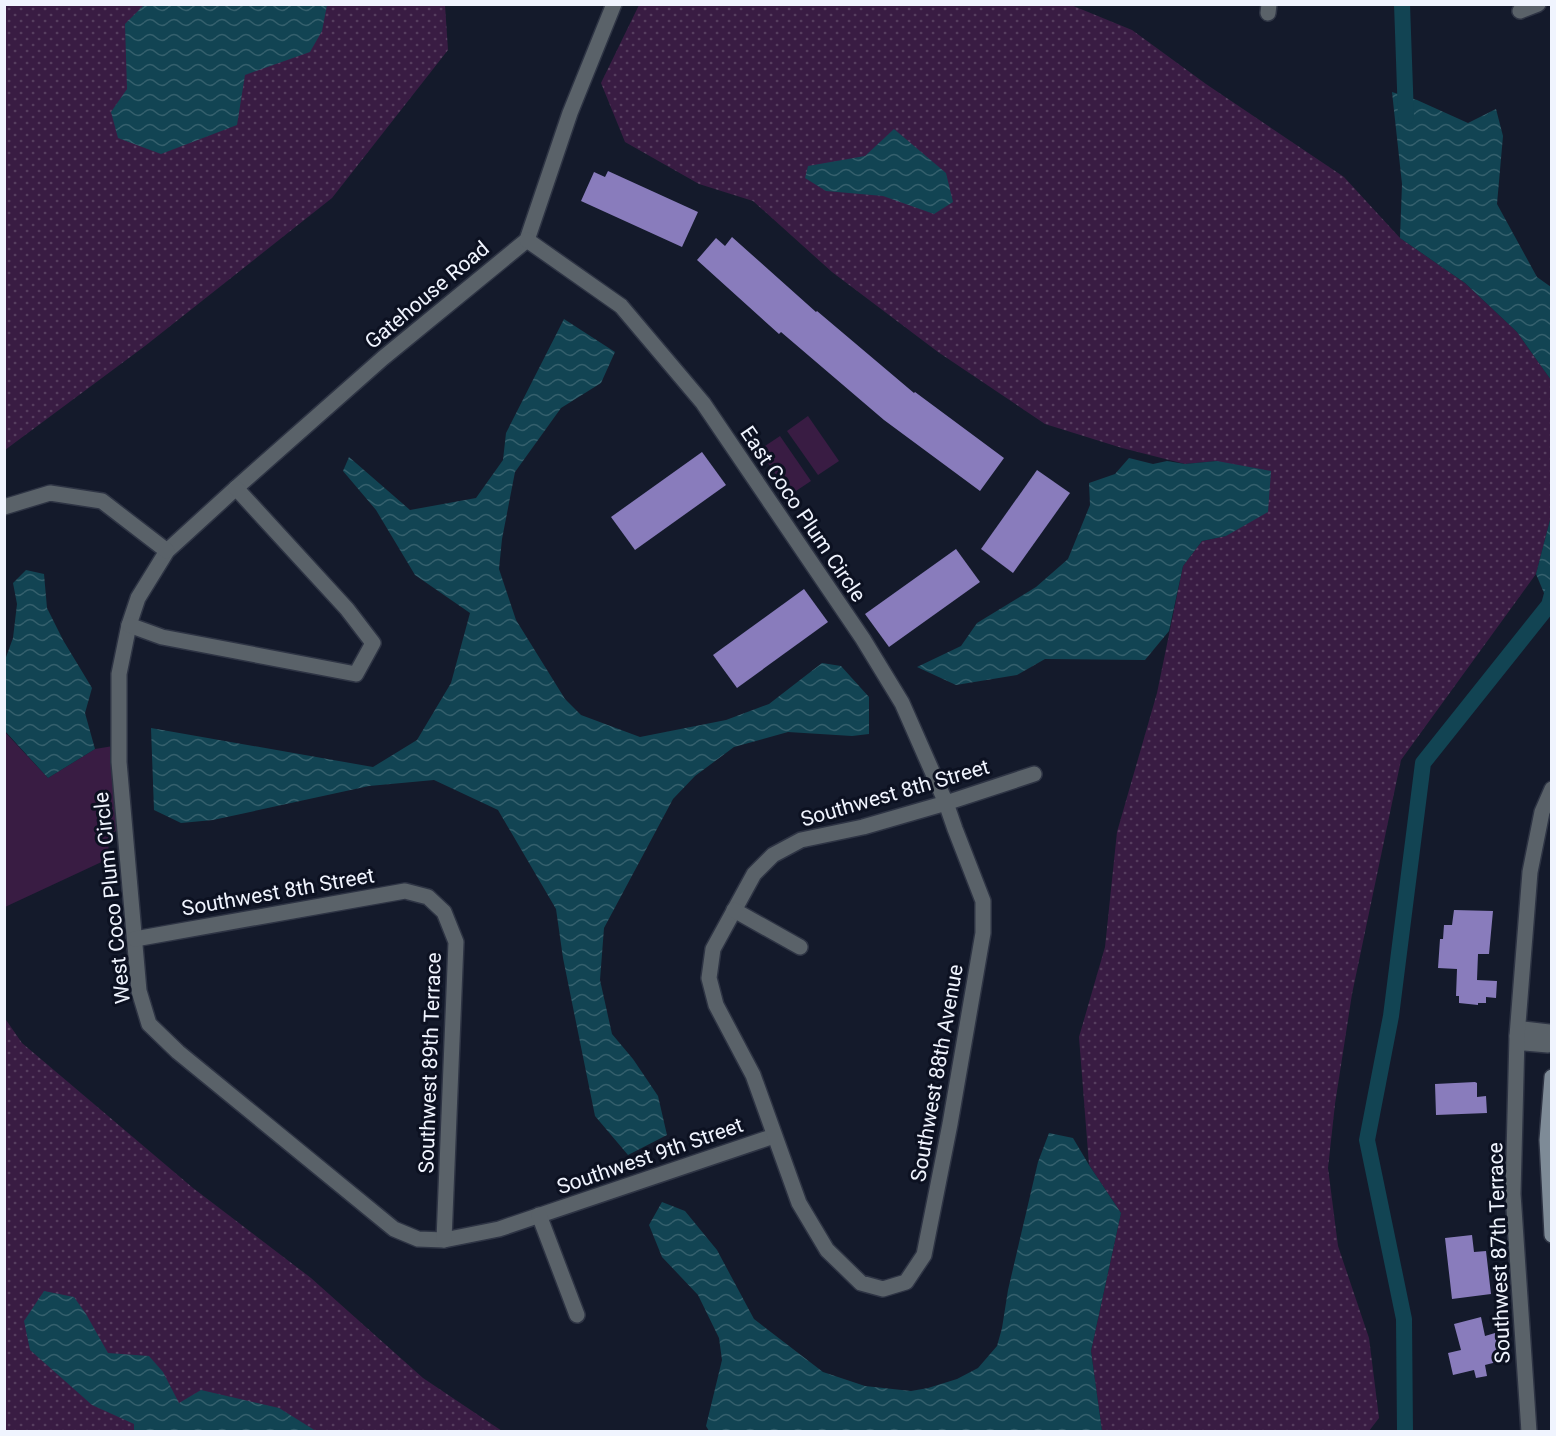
<svg xmlns="http://www.w3.org/2000/svg" width="1556" height="1436" viewBox="0 0 1556 1436" font-family="Roboto,sans-serif">
	<style>
		.grass { fill: url(#grass-dots) }
		.park { fill: #391c43 }
		.water { fill: url(#water-waves) }
		.lines { fill: none; stroke-linecap: round; stroke-linejoin: round }
		.canal { stroke: #124453; stroke-width: 16 }
		.building { fill: #897cbc }
		.minor-casing { stroke: #2e3444; stroke-width: 18 }
		.secondary-casing { stroke: #2e3444; stroke-width: 18 }
		.minor { stroke: #5a6269; stroke-width: 15 }
		.secondary { stroke: #7e8b97; stroke-width: 15 }
		.labels { text-anchor: middle; dominant-baseline: central; stroke-width: 6; stroke-linejoin: round; paint-order: stroke }
		.street-label { font-size: 21px; fill: #f0f4fe; stroke: #0c1121 }
	</style>
	<defs>
		<pattern id="grass-dots" width="8" height="8" patternUnits="userSpaceOnUse" patternTransform="scale(1.5)"><rect width="8" height="8" fill="#391c43"/><path d="M2 2h.1M6 6h.1" fill="none" stroke="#563e5f" stroke-width="1.8" stroke-linecap="round"/></pattern>
		<pattern id="water-waves" width="16" height="10" patternUnits="userSpaceOnUse" patternTransform="scale(1.5)"><rect width="16" height="10" fill="#124453"/><path d="M0 5q4-4 8 0t8 0" fill="none" stroke="#35606d"/></pattern>
	</defs>
	<rect width="100%" height="100%" fill="#141a2b"/>
	<!-- grass -->
	<g class="grass">
		<polygon points="5,5 445,5 448,50 332,198 145,346 5,450"/>
		<polygon points="639,5 1071,5 1132,30 1206,84 1344,177 1400,238 1465,283 1517,332 1551,380 1551,516 1536,574 1401,760 1352,994 1335,1104 1328,1168 1338,1246 1369,1338 1379,1418 1369,1431 1102,1431 1091,1351 1121,1213 1089,1165 1079,1037 1105,947 1117,832 1157,693 1183,566 1202,541 1226,536 1217,461 1185,464 1122,448 1045,424 938,352 832,272 753,201 699,184 625,142 601,83"/>
		<polygon points="4,1017 22,1043 193,1188 311,1278 423,1378 502,1431 5,1431"/>
	</g>
	<!-- park -->
	<g class="park">
		<polygon points="808,416 839,461 818,475 787,431"/>
		<polygon points="780,436 811,481 790,495 759,450"/>
		<polygon points="4,731 48,778 95,749 113,746 119,830 109,834 108,859 5,907"/>
	</g>
	<!-- water -->
	<g class="water">
		<polygon points="145,4 327,4 327,5 322,31 310,52 245,75 237,125 161,154 118,138 111,112 127,89 125,24"/>
		<polygon points="1392,92 1417,100 1468,123 1496,109 1503,136 1497,204 1537,277 1551,287 1551,380 1517,332 1465,283 1400,238 1402,184"/>
		<polygon points="894,129 946,173 953,202 934,214 883,196 826,191 805,178 808,166 865,156"/>
		<polygon points="564,319 615,352 601,383 561,408 515,472 502,539 499,569 516,620 565,699 581,715 640,737 726,720 769,704 822,663 841,666 869,697 869,734 852,736 788,732 734,747 695,776 673,799 604,928 600,980 612,1034 633,1059 658,1096 667,1135 628,1155 595,1116 563,958 556,909 498,810 434,780 369,786 213,820 181,823 154,810 151,728 373,767 417,740 451,683 470,613 415,575 376,510 343,471 349,457 410,510 476,498 503,460 506,433"/>
		<polygon points="1129,458 1153,464 1167,461 1185,464 1217,461 1271,471 1268,512 1226,536 1202,541 1183,566 1169,631 1145,660 1045,659 1017,675 956,685 917,667 961,646 977,623 1036,587 1068,559 1090,505 1089,483 1115,474"/>
		<polygon points="1551,516 1552,604 1549,605 1536,574"/>
		<polygon points="26,570 44,574 47,608 63,640 92,688 85,713 95,749 48,778 5,731 5,660 13,638 17,604 13,583"/>
		<polygon points="1049,1133 1073,1138 1089,1165 1121,1213 1091,1351 1102,1431 709,1431 706,1426 722,1360 719,1338 698,1295 662,1257 649,1225 662,1202 685,1211 717,1250 754,1319 823,1372 865,1386 911,1391 928,1388 957,1379 978,1368 997,1346 1002,1328 1008,1290 1038,1162"/>
		<polygon points="44,1291 74,1297 86,1314 108,1353 149,1356 163,1372 179,1403 201,1390 279,1408 316,1431 134,1431 134,1424 92,1405 30,1350 24,1321"/>
	</g>
	<g class="lines">
		<!-- canal -->
		<g class="canal">
			<polyline points="1402,4 1406,117"/>
			<polyline points="1405,1432 1404,1319 1367,1140 1391,1016 1423,763 1549,605 1552,594"/>
		</g>
	</g>
	<!-- building -->
	<g class="building">
		<polygon points="608,171 698,212 682,247 581,201 594,172 605,177"/>
		<polygon points="732,237 816,312 817,311 914,393 915,392 1004,458 980,491 884,420 781,332 779,334 697,260 716,238 725,246"/>
		<polygon points="702,452 726,485 635,550 611,517"/>
		<polygon points="1037,470 1070,493 1013,573 981,549"/>
		<polygon points="956,549 980,582 889,647 865,614"/>
		<polygon points="804,589 828,622 737,688 713,655"/>
		<polygon points="1454,910 1493,911 1489,954 1478,954 1477,980 1497,981 1496,998 1486,997 1486,1003 1478,1003 1478,1005 1459,1003 1459,996 1456,996 1457,969 1438,968 1440,939 1443,939 1444,925 1452,925"/>
		<polygon points="1475,1082 1477,1083 1477,1097 1486,1096 1487,1113 1436,1115 1435,1084"/>
		<polygon points="1472,1235 1474,1252 1486,1251 1491,1294 1452,1299 1445,1238"/>
		<polygon points="1481,1317 1485,1336 1495,1333 1501,1361 1485,1365 1487,1376 1476,1378 1474,1370 1453,1375 1448,1353 1461,1350 1454,1324"/>
	</g>
	<g class="lines">
		<defs>
			<g id="minor">
				<polyline points="614,4 570,113 527,240 383,358 236,488 167,551 138,598 129,625 119,674 119,762 139,991 149,1024 178,1052 394,1229 418,1239 444,1240 499,1229 774,1136"/>
				<polyline points="1520,11 1538,4"/>
				<polyline points="1268,13 1269,4"/>
				<polyline points="527,240 621,306 703,403 863,639 902,703 946,803 955,829 983,901 983,933 950,1124 924,1255 906,1282 883,1289 861,1283 827,1250 799,1203 753,1075 716,1005 709,978 713,949 754,874 773,855 801,840 863,827 946,803 1034,774"/>
				<polyline points="4,507 50,493 102,501 167,551"/>
				<polyline points="129,625 162,637 356,674 373,643 347,609 236,488"/>
				<polyline points="734,910 800,947"/>
				<polyline points="135,939 405,891 428,897 444,912 456,942 444,1240"/>
				<polyline points="1552,1034 1549,1032 1523,1029 1517,1036 1523,1043 1548,1045 1552,1041"/>
				<polyline points="539,1215 577,1315"/>
				<polyline points="1529,1432 1513,1194 1517,1036 1530,872 1542,812 1552,789"/>
			</g>
			<polyline id="secondary" points="1552,1077 1547,1140 1552,1235"/>
		</defs>
		<!-- minor casing -->
		<use href="#minor" class="minor-casing"/>
		<!-- secondary casing -->
		<use href="#secondary" class="secondary-casing"/>
		<!-- minor -->
		<use href="#minor" class="minor"/>
		<!-- secondary -->
		<use href="#secondary" class="secondary"/>
	</g>
	<g class="labels">
		<!-- street labels -->
		<g class="street-label">
			<text transform="translate(427 295) rotate(-40)">Gatehouse Road</text>
			<text transform="translate(803 514) rotate(56)">East Coco Plum Circle</text>
			<text transform="translate(895 793) rotate(-16)">Southwest 8th Street</text>
			<text transform="translate(278 892) rotate(-10)">Southwest 8th Street</text>
			<text transform="translate(112 898) rotate(-96)">West Coco Plum Circle</text>
			<text transform="translate(430 1063) rotate(-88)">Southwest 89th Terrace</text>
			<text transform="translate(937 1073) rotate(-80)">Southwest 88th Avenue</text>
			<text transform="translate(650 1156) rotate(-19)">Southwest 9th Street</text>
			<text transform="translate(1499 1253) rotate(-92)">Southwest 87th Terrace</text>
		</g>
	</g>
	<!-- border -->
	<rect width="1556" height="1436" fill="none" stroke="#f0f4fe" stroke-width="12"/>
</svg>
